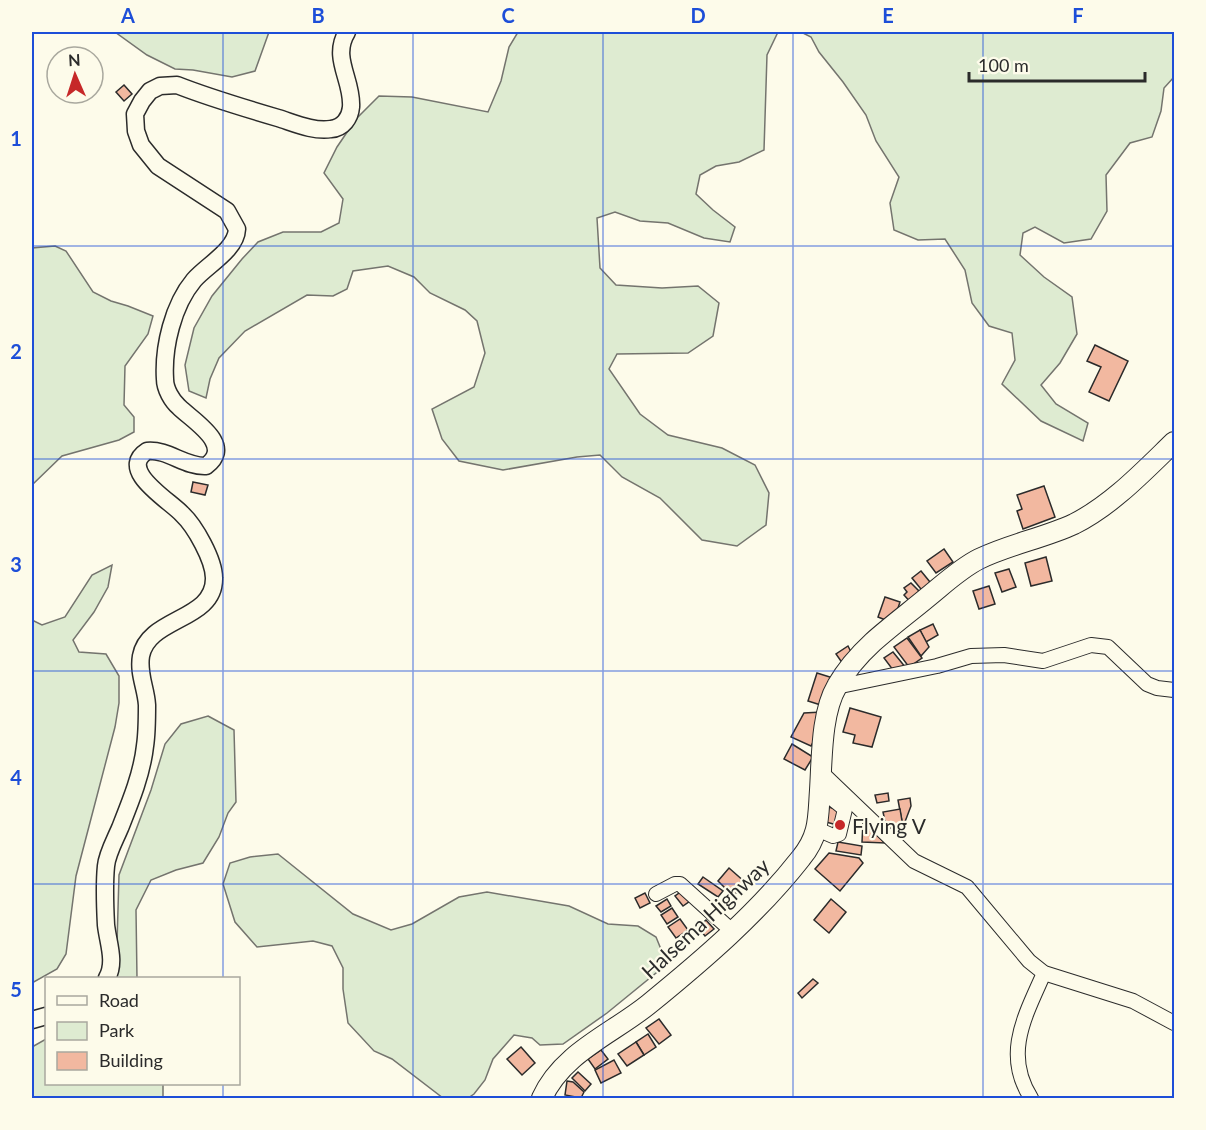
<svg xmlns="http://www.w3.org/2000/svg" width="1206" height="1130" viewBox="0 0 1206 1130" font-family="Lato,sans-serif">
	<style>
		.green { fill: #deebd1; stroke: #74746e; stroke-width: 1.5 }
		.building { fill: #f2b8a0; stroke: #2b2b2b; stroke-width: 1.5 }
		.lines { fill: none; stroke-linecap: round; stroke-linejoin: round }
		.minor-casing { stroke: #2b2b2b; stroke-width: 16 }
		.major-casing { stroke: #2b2b2b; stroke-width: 19 }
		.highway-casing { stroke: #2b2b2b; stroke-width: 22 }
		.minor { stroke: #fdfbea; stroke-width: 14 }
		.major { stroke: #fdfbea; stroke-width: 16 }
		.highway { stroke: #fdfbea; stroke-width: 20 }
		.grid { fill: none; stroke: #1d4ed8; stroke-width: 1.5; stroke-opacity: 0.55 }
		.poi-dot { fill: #c62828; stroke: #fdfbea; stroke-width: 2 }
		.labels { text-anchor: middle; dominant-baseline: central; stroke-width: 4.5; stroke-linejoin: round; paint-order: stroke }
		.poi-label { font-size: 21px; fill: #2b2b2b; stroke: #fdfbea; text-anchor: start }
		.street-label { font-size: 21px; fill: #2b2b2b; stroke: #fdfbea }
		.neatline { fill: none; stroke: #1d4ed8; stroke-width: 2 }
		.grid-label { font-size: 20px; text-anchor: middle; font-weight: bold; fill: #1d4ed8 }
	</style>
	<rect width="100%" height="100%" fill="#fdfbea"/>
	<!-- green -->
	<g class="green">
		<polygon points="115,32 269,32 255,71 232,77 193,70 175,69 147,55"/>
		<polygon points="518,32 778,32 767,55 764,150 739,162 716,166 700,175 696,194 713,210 735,227 730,242 704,238 668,223 640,221 615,212 597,218 600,268 616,285 662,288 698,286 719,303 713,336 688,353 617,354 609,369 640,414 668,435 722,448 755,465 769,493 766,525 737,546 702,540 660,498 622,477 600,455 577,457 503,470 459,461 442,439 432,409 474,387 485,353 477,321 465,310 430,293 414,277 388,266 353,271 347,289 333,296 307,295 245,331 219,358 210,379 206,398 189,391 185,365 194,328 212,296 242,259 258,242 283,232 321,232 339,223 343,199 324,173 337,147 356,119 379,96 412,97 488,112 501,81 509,47"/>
		<polygon points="801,32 1174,32 1174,77 1164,88 1161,111 1152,137 1130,143 1106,175 1107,211 1091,239 1064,243 1035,227 1023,233 1020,255 1044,277 1072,297 1077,334 1060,363 1041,385 1056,404 1088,423 1083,441 1041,421 1002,384 1015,360 1012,333 989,326 972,303 965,270 945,239 918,240 894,230 890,203 899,177 876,141 866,115 843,82 819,52 811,37"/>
		<polygon points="55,246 66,251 93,292 111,301 128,306 153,316 148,334 125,366 124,405 134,417 134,432 119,440 62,456 32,485 32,248"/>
		<polygon points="112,565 108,587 94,612 73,640 79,652 106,654 119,676 119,703 115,727 76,876 66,954 57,969 32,983 32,620 42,625 65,617 92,575"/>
		<polygon points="208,716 234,730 236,802 228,813 219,837 203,863 176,870 151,880 136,910 137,978 116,978 119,875 151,790 165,744 181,724"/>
		<polygon points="278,854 353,914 391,930 412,924 459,897 487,892 569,906 608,924 638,926 656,937 667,964 607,1013 563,1044 540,1045 532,1038 514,1035 493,1059 485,1080 474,1094 468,1098 443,1098 392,1059 374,1051 348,1023 343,989 343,968 332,946 313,941 257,947 235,922 223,884 230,863 250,857"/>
		<polygon points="46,1039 46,1084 163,1084 163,1098 32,1098 32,1047"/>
	</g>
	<!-- building -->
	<g class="building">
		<polygon points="124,85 132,94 124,101 116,92"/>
		<polygon points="1095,345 1128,361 1109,401 1089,392 1101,367 1087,361"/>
		<polygon points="193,482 208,485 205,495 191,492"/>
		<polygon points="1044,486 1055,517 1023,529 1017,511 1022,509 1017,495"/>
		<polygon points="944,549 953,562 936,573 927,561"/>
		<polygon points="1046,557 1052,581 1031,586 1025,563"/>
		<polygon points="1009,569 1016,587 1002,592 995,573"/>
		<polygon points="921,571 934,587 925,594 912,578"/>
		<polygon points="911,583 924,596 913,605 904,595 907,592 904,588"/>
		<polygon points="989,586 995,604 979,609 973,591"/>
		<polygon points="885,597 900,602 893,623 878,617"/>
		<polygon points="933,624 938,635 926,642 920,630"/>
		<polygon points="920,630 929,647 921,656 908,637"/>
		<polygon points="907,638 922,658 909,667 894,647"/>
		<polygon points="848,646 854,658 843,664 836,654"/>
		<polygon points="893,652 906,668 893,670 884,658"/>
		<polygon points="817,673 833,678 824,706 808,701"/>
		<polygon points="850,708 881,717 872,747 853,743 855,735 843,732"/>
		<polygon points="822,712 825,719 811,746 791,737 804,713"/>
		<polygon points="792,744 813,757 805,770 784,759"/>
		<polygon points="888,793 889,801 877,803 875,795"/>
		<polygon points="910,798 911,806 903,827 898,800"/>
		<polygon points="829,807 841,811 837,825 826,822"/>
		<polygon points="900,809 903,827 887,830 883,812"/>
		<polygon points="863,822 885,843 862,842"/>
		<polygon points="838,842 862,846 861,855 836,851"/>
		<polygon points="829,853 859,858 863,863 840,891 815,869"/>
		<polygon points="729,868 746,883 733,896 718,881"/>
		<polygon points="703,877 723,891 718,897 698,884"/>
		<polygon points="682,891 690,901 683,906 675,896"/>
		<polygon points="645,893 650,903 640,908 635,898"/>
		<polygon points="667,899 671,906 661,912 656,906"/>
		<polygon points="831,899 846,912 829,933 814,920"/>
		<polygon points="672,908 678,917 667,924 661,915"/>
		<polygon points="680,919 688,930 676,938 668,927"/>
		<polygon points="706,920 714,929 705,936 698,927"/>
		<polygon points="813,979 818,983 802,998 798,993"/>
		<polygon points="659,1019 671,1035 659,1044 646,1028"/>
		<polygon points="648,1034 656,1047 644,1055 636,1042"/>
		<polygon points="636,1042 644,1055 627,1066 618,1054"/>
		<polygon points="521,1047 535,1063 522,1075 507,1059"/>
		<polygon points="601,1050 608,1059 595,1069 588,1059"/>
		<polygon points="614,1060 621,1073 601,1083 595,1070"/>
		<polygon points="578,1072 591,1084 585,1091 572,1078"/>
		<polygon points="567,1081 573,1082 584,1092 581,1098 565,1095"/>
	</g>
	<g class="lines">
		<defs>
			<g id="minor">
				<polyline points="836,687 937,666 971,656 1004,655 1043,661 1091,645 1108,647 1147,684 1157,688 1174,690"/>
				<polyline points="821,772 914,861 967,887 1029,961 1044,973 1133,1001 1174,1023"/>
				<polyline points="817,829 833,836 839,834 845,809 820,789"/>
				<polyline points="656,894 675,884 680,884 732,931"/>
				<path d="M1031,1098C1003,1054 1025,1016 1044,973"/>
			</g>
			<g id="major">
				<path d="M107,978C116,962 108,943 106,925C105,906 104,886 106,866C107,854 115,840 120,828C130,803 142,774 145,746C147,733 147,718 147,705C146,688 138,674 141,656C148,617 215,621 214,578C214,560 195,526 182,514C169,500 117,470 147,451C168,449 185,467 206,466C235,445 193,421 179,407C172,401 165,389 165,379C163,347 173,305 194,280C207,265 236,250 237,229L227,211L158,166L141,145L136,131L135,114L142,101L150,91L160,86L177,85C210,98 244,108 278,118C294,123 314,132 331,129C343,128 350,118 351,107C353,80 331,58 347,32"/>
				<polyline points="32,1020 46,1016"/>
			</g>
			<path id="highway" d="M542,1098C562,1053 612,1034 649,1004C703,960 758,913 801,858C820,835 818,817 820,790C822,759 821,713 837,686C846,670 860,654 873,642C891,626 911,611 929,596C945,583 961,568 979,559C1010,544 1044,538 1074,524C1112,505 1144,471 1174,442"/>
		</defs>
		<!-- minor casing -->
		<use href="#minor" class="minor-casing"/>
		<!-- major casing -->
		<use href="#major" class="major-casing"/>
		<!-- highway casing -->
		<use href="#highway" class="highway-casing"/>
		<!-- minor -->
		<use href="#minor" class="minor"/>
		<!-- major -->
		<use href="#major" class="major"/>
		<!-- highway -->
		<use href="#highway" class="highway"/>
	</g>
	<!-- grid -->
	<path class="grid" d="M223,32V978M413,32V1098M603,32V1098M793,32V1098M983,32V1098M32,246H1174M32,459H1174M32,671H1174M32,884H1174M223,1084V1098"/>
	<!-- markers -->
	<circle class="poi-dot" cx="840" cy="825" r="6"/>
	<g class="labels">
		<!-- poi labels -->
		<g class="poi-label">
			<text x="852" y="825">Flying V</text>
		</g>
		<!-- street labels -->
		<g class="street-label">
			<text transform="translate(705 918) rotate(-43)">Halsema Highway</text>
		</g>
	</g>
	<!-- border -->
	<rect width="1206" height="1130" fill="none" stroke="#fdfbea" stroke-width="66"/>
	<!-- legend -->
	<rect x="45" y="977" width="195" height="108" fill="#fdfbea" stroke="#a9a89e" stroke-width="1.5"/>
	<rect x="57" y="996" width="30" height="9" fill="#fdfbea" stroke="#a9a89e" stroke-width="1.5"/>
	<text x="99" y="1007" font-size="18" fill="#2b2b2b">Road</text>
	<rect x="57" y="1022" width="30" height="18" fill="#deebd1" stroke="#a9a89e" stroke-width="1.5"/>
	<text x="99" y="1037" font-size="18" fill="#2b2b2b">Park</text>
	<rect x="57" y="1052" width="30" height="18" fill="#f2b8a0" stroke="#a9a89e" stroke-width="1.5"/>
	<text x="99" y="1067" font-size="18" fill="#2b2b2b">Building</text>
	<!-- north arrow -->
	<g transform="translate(75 75) rotate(357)"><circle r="28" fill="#fdfbea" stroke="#a9a89e" stroke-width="1.5"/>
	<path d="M0-4.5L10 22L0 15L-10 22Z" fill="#c62828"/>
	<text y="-9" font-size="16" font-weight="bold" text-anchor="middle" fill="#2b2b2b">N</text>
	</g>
	<!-- scale -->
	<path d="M969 72v9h176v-9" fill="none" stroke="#2b2b2b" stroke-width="3"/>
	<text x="978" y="72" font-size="18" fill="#2b2b2b" stroke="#fdfbea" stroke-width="4.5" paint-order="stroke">100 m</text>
	<rect x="33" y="33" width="1140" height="1064" class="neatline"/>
	<g class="grid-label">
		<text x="128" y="23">A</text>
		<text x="318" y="23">B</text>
		<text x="508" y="23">C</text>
		<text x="698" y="23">D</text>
		<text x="888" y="23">E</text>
		<text x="1078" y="23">F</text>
		<text x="16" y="146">1</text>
		<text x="16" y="359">2</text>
		<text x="16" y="572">3</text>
		<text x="16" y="785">4</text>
		<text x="16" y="997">5</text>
	</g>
</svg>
